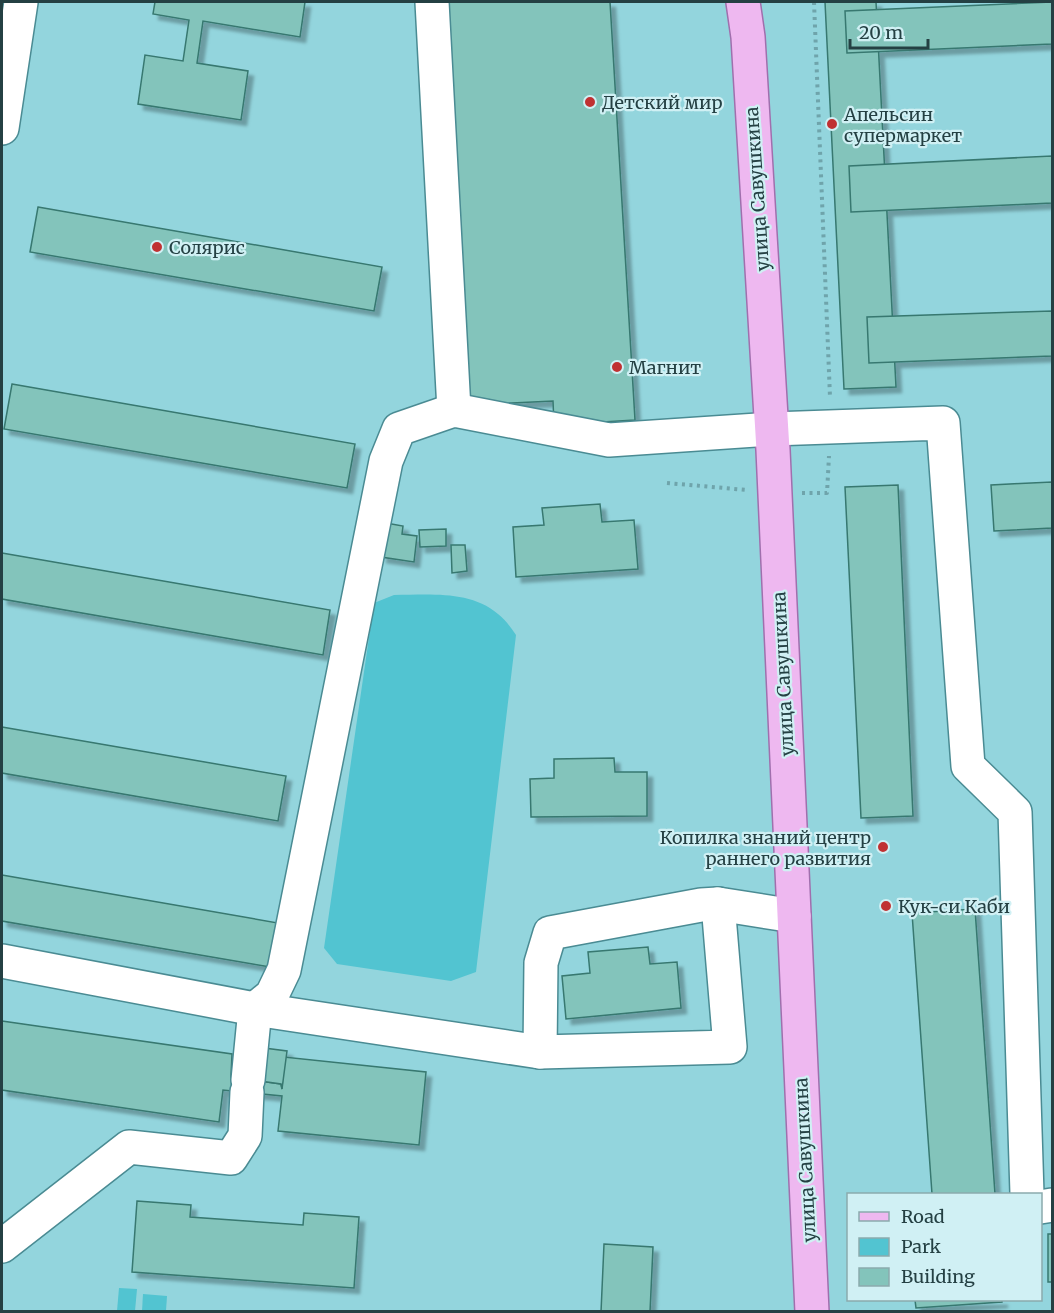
<svg xmlns="http://www.w3.org/2000/svg" width="1054" height="1313" viewBox="0 0 1054 1313" font-family="Merriweather,serif">
	<style>
		.green { fill: #52c4d1 }
		.building { fill: #83c4bb; stroke: #377870; stroke-width: 1.5; filter: url(#shadow) }
		.lines { fill: none; stroke-linecap: round; stroke-linejoin: round }
		.minor-casing { stroke: #4a8b93; stroke-width: 36 }
		.major-casing { stroke: #a06fad; stroke-width: 36 }
		.path { stroke: #6fa4ab; stroke-width: 4; stroke-dasharray: 3 4.5; stroke-linecap: butt }
		.minor { stroke: #fff; stroke-width: 33 }
		.major { stroke: #eeb8f0; stroke-width: 33 }
		.poi-dot { fill: #c03132; stroke: #d0f0f4; stroke-width: 2 }
		.labels { text-anchor: middle; dominant-baseline: central; stroke-width: 4.5; stroke-linejoin: round; paint-order: stroke }
		.poi-label { font-size: 18px; fill: #244043; stroke: #d0f0f4; text-anchor: start }
		.street-label { font-size: 18px; fill: #244043; stroke: #d0f0f4 }
	</style>
	<defs>
		<filter id="shadow"><feDropShadow dx="5.5" dy="5.5" stdDeviation="1.5" flood-color="#0004"/></filter>
	</defs>
	<rect width="100%" height="100%" fill="#93d5dd"/>
	<!-- green -->
	<g class="green">
		<path d="M394,595C428,595 470,590 498,614C505,619 511,628 516,635L476,972L451,981L337,964L324,948L374,603Z"/>
		<polygon points="119,1288 137,1289 135,1311 117,1311"/>
		<polygon points="143,1294 167,1296 166,1311 142,1311"/>
	</g>
	<!-- building -->
	<g class="building">
		<polygon points="155,2 305,2 300,37 203,21 197,63 248,71 241,120 138,104 145,55 183,61 189,20 153,14"/>
		<polygon points="448,2 610,2 635,420 554,425 553,401 470,405"/>
		<polygon points="825,2 876,2 896,387 844,389"/>
		<polygon points="1052,2 1052,44 847,53 845,11"/>
		<polygon points="1052,156 1052,203 851,212 849,166"/>
		<polygon points="38,207 382,267 374,311 30,252"/>
		<polygon points="1052,311 1052,356 869,363 867,317"/>
		<polygon points="12,384 355,444 347,488 4,429"/>
		<polygon points="1052,482 1052,528 994,531 991,485"/>
		<polygon points="898,485 913,816 861,818 845,487"/>
		<polygon points="600,504 602,522 634,520 638,569 516,577 513,527 544,525 542,508"/>
		<polygon points="386,523 403,526 402,534 417,536 414,562 381,557"/>
		<polygon points="446,529 446,546 420,547 419,530"/>
		<polygon points="451,545 465,545 467,571 452,573"/>
		<polygon points="2,553 330,610 323,655 2,599"/>
		<polygon points="2,727 286,776 278,821 2,773"/>
		<polygon points="614,758 615,772 647,772 647,816 531,817 530,779 554,778 554,759"/>
		<polygon points="2,875 278,923 270,967 2,921"/>
		<polygon points="975,909 995,1194 932,1194 912,913"/>
		<polygon points="648,947 650,964 677,962 681,1008 566,1019 562,976 590,973 588,952"/>
		<polygon points="2,1021 232,1054 231,1077 281,1084 282,1089 284,1057 426,1072 419,1145 278,1131 282,1096 223,1090 219,1122 2,1090"/>
		<polygon points="264,1048 287,1051 282,1089 281,1084 260,1081"/>
		<polygon points="137,1201 191,1205 190,1217 303,1225 304,1213 359,1217 354,1288 132,1272"/>
		<rect x="1048" y="1234" width="4" height="48"/>
		<polygon points="604,1244 653,1247 650,1312 601,1312"/>
		<polygon points="915,1300 1002,1300 1002,1302 916,1308"/>
	</g>
	<g class="lines">
		<defs>
			<g id="minor">
				<polyline points="432,2 454,410"/>
				<polyline points="2,128 21,2"/>
				<polyline points="2,961 255,1009 540,1052 730,1047 718,904"/>
				<polyline points="540,1052 541,963 550,933 701,905 718,904 794,916"/>
				<polyline points="248,1080 255,1009 272,995 284,970 386,461 399,429 454,410 609,440 772,429 943,423 968,766 1015,812 1027,1194"/>
				<polyline points="1040,1207 1052,1205"/>
				<polyline points="2,1246 129,1147 231,1158 245,1136 247,1092"/>
			</g>
			<polyline id="major" points="743,2 748,37 773,450 812,1312"/>
		</defs>
		<!-- minor casing -->
		<use href="#minor" class="minor-casing"/>
		<!-- major casing -->
		<use href="#major" class="major-casing"/>
		<!-- path -->
		<g class="path">
			<polyline points="814,2 830,397"/>
			<polyline points="667,483 747,490"/>
			<polyline points="802,493 827,493 829,456"/>
		</g>
		<!-- minor -->
		<use href="#minor" class="minor"/>
		<!-- major -->
		<use href="#major" class="major"/>
	</g>
	<!-- markers -->
	<g class="poi-dot">
		<circle cx="590" cy="102" r="6"/>
		<circle cx="832" cy="124" r="6"/>
		<circle cx="157" cy="247" r="6"/>
		<circle cx="617" cy="367" r="6"/>
		<circle cx="883" cy="847" r="6"/>
		<circle cx="886" cy="906" r="6"/>
	</g>
	<g class="labels">
		<!-- poi labels -->
		<g class="poi-label">
			<text x="602" y="102">Детский мир</text>
			<text x="844" y="114">Апельсин<tspan x="844" dy="21">супермаркет</tspan></text>
			<text x="169" y="247">Солярис</text>
			<text x="629" y="367">Магнит</text>
			<text x="871" y="837" text-anchor="end">Копилка знаний центр<tspan x="871" dy="21">раннего развития</tspan></text>
			<text x="898" y="906">Кук-си Каби</text>
		</g>
		<!-- street labels -->
		<g class="street-label">
			<text transform="translate(757 189) rotate(-94)">улица Савушкина</text>
			<text transform="translate(783 674) rotate(-93)">улица Савушкина</text>
			<text transform="translate(805 1160) rotate(-93)">улица Савушкина</text>
		</g>
	</g>
	<!-- border -->
	<rect width="1054" height="1313" fill="none" stroke="#244043" stroke-width="6"/>
	<!-- legend -->
	<rect x="847" y="1193" width="195" height="108" fill="#d0f0f4" stroke="#8baaad" stroke-width="1.5"/>
	<rect x="859" y="1212" width="30" height="9" fill="#eeb8f0" stroke="#8baaad" stroke-width="1.5"/>
	<text x="901" y="1223" font-size="18" fill="#244043">Road</text>
	<rect x="859" y="1238" width="30" height="18" fill="#52c4d1" stroke="#8baaad" stroke-width="1.5"/>
	<text x="901" y="1253" font-size="18" fill="#244043">Park</text>
	<rect x="859" y="1268" width="30" height="18" fill="#83c4bb" stroke="#8baaad" stroke-width="1.5"/>
	<text x="901" y="1283" font-size="18" fill="#244043">Building</text>
	<!-- scale -->
	<path d="M850 39v9h78v-9" fill="none" stroke="#244043" stroke-width="3"/>
	<text x="859" y="39" font-size="18" fill="#244043" stroke="#d0f0f4" stroke-width="4.5" paint-order="stroke">20 m</text>
</svg>
